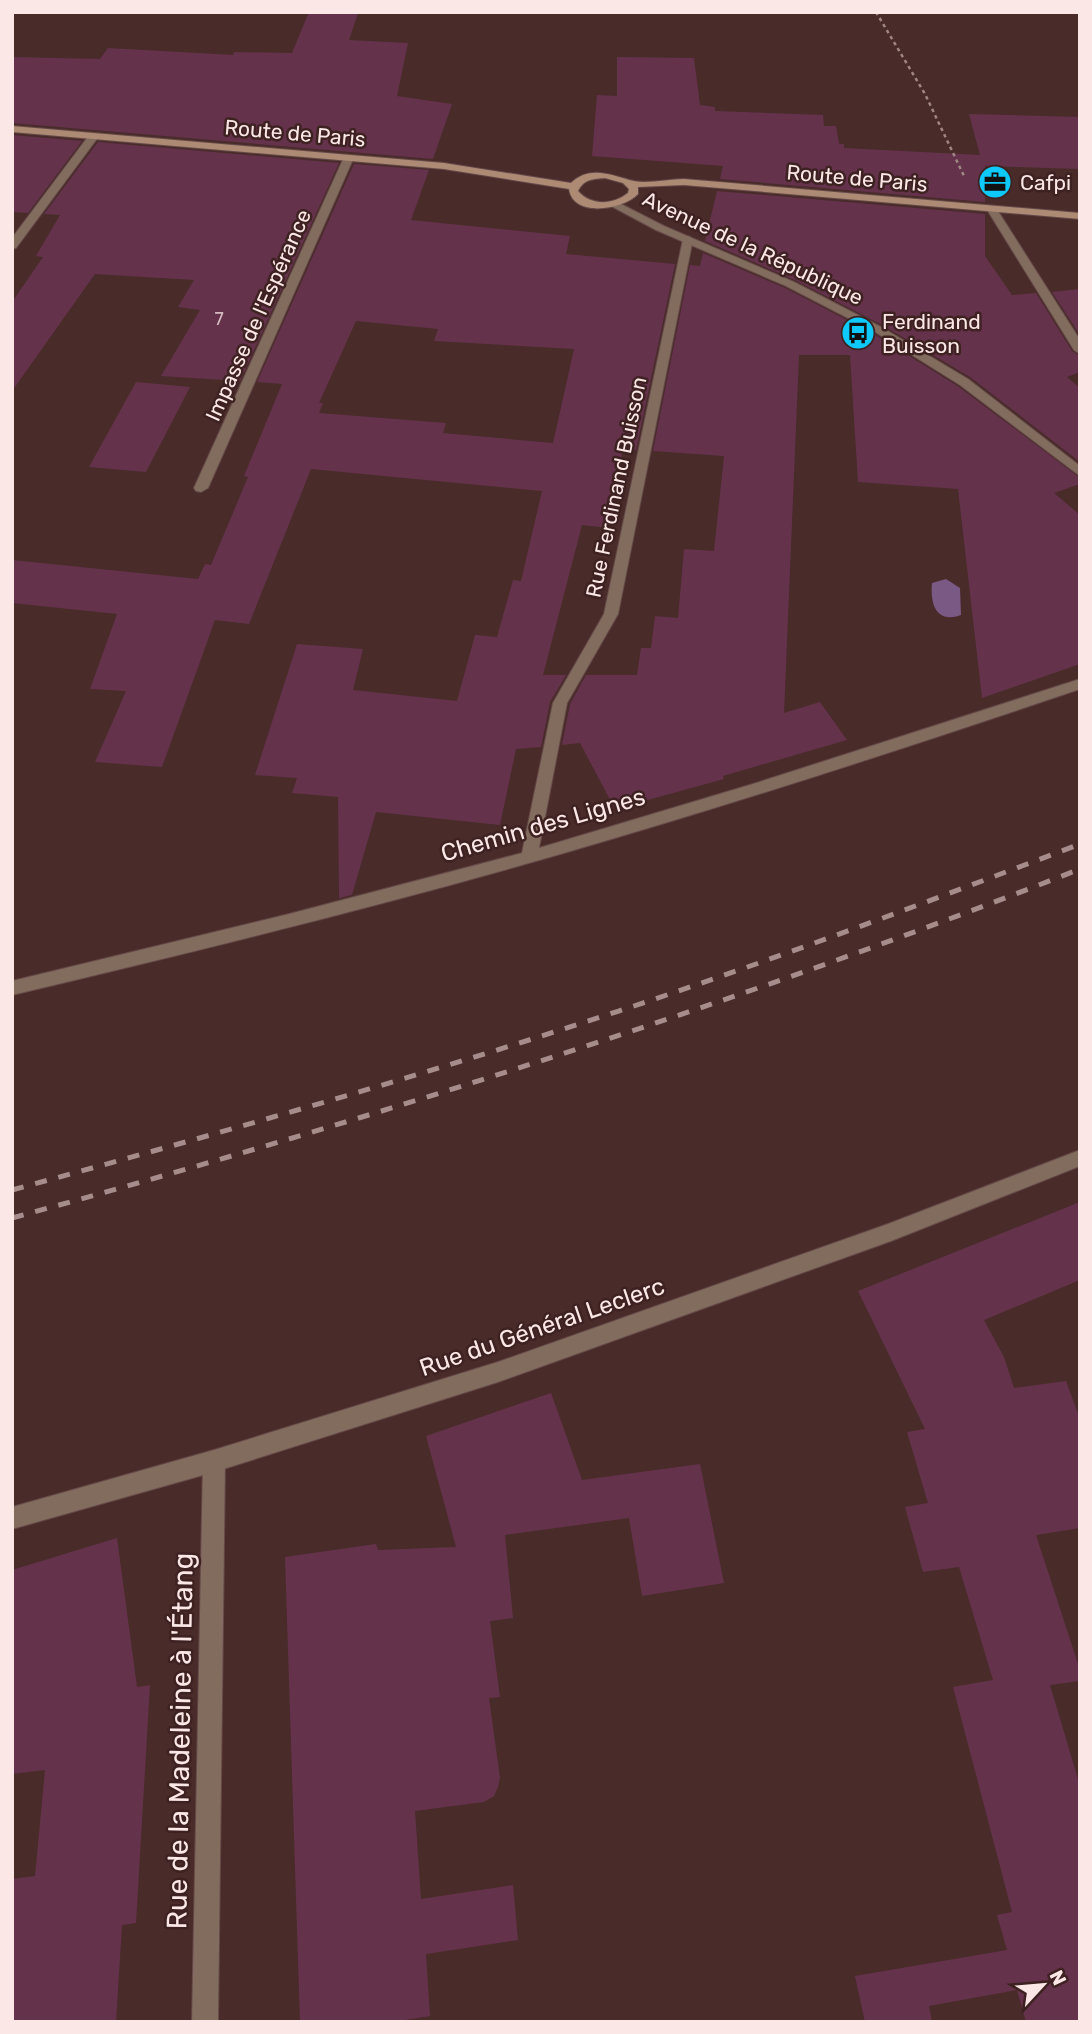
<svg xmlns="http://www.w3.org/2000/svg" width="1092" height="2034" viewBox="0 0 1092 2034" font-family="Rubik,sans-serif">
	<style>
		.water { fill: #7a5984 }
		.building { fill: #64334b; fill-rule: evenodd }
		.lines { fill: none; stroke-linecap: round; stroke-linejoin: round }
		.service-casing { stroke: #654948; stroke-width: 2 }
		.minor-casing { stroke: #654948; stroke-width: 2 }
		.tertiary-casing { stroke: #654948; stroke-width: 2 }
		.secondary-casing { stroke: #654948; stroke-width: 2 }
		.path { stroke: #9f8584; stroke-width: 2.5; stroke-dasharray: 3.5 3.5; stroke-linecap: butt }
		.service { fill: #816c5e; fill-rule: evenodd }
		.minor { fill: #816c5e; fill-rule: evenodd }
		.tertiary { fill: #816c5e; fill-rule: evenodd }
		.secondary { fill: #ac8a74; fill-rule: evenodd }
		.rail { stroke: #a68d8c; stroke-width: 5; stroke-dasharray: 12 12; stroke-linecap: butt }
		.labels { text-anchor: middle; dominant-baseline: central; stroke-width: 5; stroke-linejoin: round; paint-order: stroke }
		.far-number-label { font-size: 18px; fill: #d5babf }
		.far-street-label { font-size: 21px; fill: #fbe7e6; stroke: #3e2121 }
		.far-poi-label { font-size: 21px; fill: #fbe7e6; stroke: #3e2121; text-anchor: start }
		.street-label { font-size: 24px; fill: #fbe7e6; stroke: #3e2121 }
		.near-street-label { font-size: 28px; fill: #fbe7e6; stroke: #3e2121 }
	</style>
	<rect width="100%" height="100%" fill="#492b2a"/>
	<!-- water -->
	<path class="water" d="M946,579L960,588L961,615C936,624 930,604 932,583Z"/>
	<!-- building -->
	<g class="building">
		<polygon points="309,12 358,13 349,40 408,43 397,96 452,104 433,159 12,123 12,57 100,59 108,48 233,55 234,52 292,53"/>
		<polygon points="617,57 694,58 700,105 715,107 715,111 823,115 824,126 836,126 839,144 844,144 844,148 980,155 969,114 1080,117 1080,169 985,166 985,202 720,179 723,166 592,156 597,95 617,96"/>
		<polygon points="12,135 82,141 28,213 12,212"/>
		<polygon points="98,142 339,163 240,381 161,376 200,310 178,307 194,280 95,274 12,391 12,302 43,257 36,256 60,215 44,214"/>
		<path d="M354,164L429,170L411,220L570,236L566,254L675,264L636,450L623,449L609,528L582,525L543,675H566L550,702L541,747L516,749L500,825L376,812L352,895L339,898L338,797L292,793L297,778L255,775L297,644L363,649L353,690L457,701L475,635L497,637L513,580L521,581L542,491L311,469L249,624L215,620L162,767L95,762L126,691L90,689L117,614L12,603V560L198,579L205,564L211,565L248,477L244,476L282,384L257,382ZM356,321L438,329L434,341L574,349L553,443L443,433L446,423L319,413L323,403H319Z"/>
		<polygon points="717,191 985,214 985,256 1012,295 1036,293 1072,351 1080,356 1080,372 1067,377 1080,388 1080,462 970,377 884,326 795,280 705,241"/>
		<polygon points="703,253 785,288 874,334 959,387 1080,478 1080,484 1054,493 1080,515 1080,664 982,698 958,489 858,482 850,355 799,355 784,713 820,702 847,740 723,776 724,779 615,809 580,743 562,745 570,704 586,675 637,675 641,648 651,648 655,616 678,618 684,549 714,551 724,456 653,451 690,265 700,266"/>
		<polygon points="1080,289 1080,335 1052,292"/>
		<polygon points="136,382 190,387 146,472 89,467"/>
		<polygon points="1080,1202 1080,1280 984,1320 1004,1357 1014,1388 1066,1381 1080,1419 1080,1528 1036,1535 1080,1670 1080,1681 1050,1685 1080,1786 1080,2022 1026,2022 1017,1990 929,2006 932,2022 865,2022 855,1976 1007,1950 997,1915 1012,1912 953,1687 993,1680 959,1567 923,1572 905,1507 928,1503 907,1432 925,1429 858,1291"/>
		<polygon points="551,1393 582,1480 700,1464 724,1583 642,1596 629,1518 505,1535 513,1618 490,1621 500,1697 489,1698 500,1778 498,1787 494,1796 484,1802 415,1811 421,1899 513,1885 518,1940 426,1954 430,2016 393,2022 300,2022 285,1557 376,1544 378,1550 456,1547 426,1436"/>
		<polygon points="117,1538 137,1687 150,1685 136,1923 122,1925 116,2022 12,2022 12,1879 35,1876 45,1770 12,1774 12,1570"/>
	</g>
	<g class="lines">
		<defs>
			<polygon id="service" points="345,155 354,157 208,488 201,492 196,491 194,488"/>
			<g id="minor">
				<polygon points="90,134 99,136 16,248 12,249 12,238"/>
				<polygon points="987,206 996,208 1080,340 1080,354 1074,350 986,208"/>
				<path d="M688,236L693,239L618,614L567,703L539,848L753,784L1080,679V689C909,747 737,803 564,853C381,906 197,951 12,995V981L289,914L522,853L553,703L604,614L683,239Z"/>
				<polygon points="214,1450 222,1454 225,1461 218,2022 192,2022 203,1461 206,1454"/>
			</g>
			<g id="tertiary">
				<polygon points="615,201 664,226 794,282 883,328 968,379 1080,466 1080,476 960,385 875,332 786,286 656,230 611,206 611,202"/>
				<polygon points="1080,1150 1080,1166 891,1241 498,1382 214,1472 12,1529 12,1507 214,1450 498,1362 888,1224"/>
			</g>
			<path id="secondary" d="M12,126L444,163L571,183C590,164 613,176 634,181C648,184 669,179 684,179L1080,213V219L684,185L638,187V194C623,210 573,218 569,189L444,169L12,132ZM605,178L623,183L629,189L628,193C613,205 591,206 578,191C584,179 593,179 605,178Z"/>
		</defs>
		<!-- service casing -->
		<use href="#service" class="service-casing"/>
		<!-- minor casing -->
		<use href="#minor" class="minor-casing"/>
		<!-- tertiary casing -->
		<use href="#tertiary" class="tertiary-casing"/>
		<!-- secondary casing -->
		<use href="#secondary" class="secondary-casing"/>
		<!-- path -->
		<polyline class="path" points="876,12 925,94 964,176"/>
		<!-- service -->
		<use href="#service" class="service"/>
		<!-- minor -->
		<use href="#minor" class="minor"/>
		<!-- tertiary -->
		<use href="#tertiary" class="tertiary"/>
		<!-- secondary -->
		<use href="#secondary" class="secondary"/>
		<!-- rail -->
		<g class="rail">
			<path d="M12,1190C221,1133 429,1074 634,1006C784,956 932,900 1080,844"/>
			<path d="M12,1218C374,1119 730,1006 1080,869"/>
		</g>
	</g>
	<!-- icons -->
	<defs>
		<symbol id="office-disc" viewBox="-11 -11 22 22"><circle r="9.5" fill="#0dcafa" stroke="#3e2121"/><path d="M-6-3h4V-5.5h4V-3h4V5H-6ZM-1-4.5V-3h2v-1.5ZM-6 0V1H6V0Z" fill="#111"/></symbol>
		<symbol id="bus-disc" viewBox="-11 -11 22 22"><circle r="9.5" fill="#0dcafa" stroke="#3e2121"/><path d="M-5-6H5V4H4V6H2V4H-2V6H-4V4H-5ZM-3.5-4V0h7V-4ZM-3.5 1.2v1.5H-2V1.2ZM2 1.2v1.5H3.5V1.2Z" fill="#111"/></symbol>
	</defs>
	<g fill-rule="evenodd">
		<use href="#office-disc" x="976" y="163" width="38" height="38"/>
		<use href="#bus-disc" x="839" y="314" width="38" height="38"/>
	</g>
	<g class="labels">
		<!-- far-number labels -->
		<g class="far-number-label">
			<text x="219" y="319">7</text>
		</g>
		<!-- far-street labels -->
		<g class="far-street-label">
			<text transform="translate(295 133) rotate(5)">Route de Paris</text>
			<text transform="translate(857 178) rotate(5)">Route de Paris</text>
			<text transform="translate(753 248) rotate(25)">Avenue de la République</text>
			<text transform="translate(258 315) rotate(-66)">Impasse de l'Espérance</text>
			<text transform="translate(616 487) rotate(-78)">Rue Ferdinand Buisson</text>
		</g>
		<!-- far-poi labels -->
		<g class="far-poi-label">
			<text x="1020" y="182">Cafpi</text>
			<text x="882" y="321">Ferdinand<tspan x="882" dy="24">Buisson</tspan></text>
		</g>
		<!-- street labels -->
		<g class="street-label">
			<text transform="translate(543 825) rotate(-16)">Chemin des Lignes</text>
			<text transform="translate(542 1327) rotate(-19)">Rue du Général Leclerc</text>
		</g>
		<!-- near-street labels -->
		<g class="near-street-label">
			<text transform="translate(180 1741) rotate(-89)">Rue de la Madeleine à l'Étang</text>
		</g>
	</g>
	<!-- border -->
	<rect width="1092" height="2034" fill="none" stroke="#fbe7e6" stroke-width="28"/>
	<!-- north arrow -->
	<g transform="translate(1043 1985) rotate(64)" stroke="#3e2121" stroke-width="5" paint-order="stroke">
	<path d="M0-5L12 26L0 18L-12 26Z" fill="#fbe7e6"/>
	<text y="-10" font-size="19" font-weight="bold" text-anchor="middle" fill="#fbe7e6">N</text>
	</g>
</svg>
